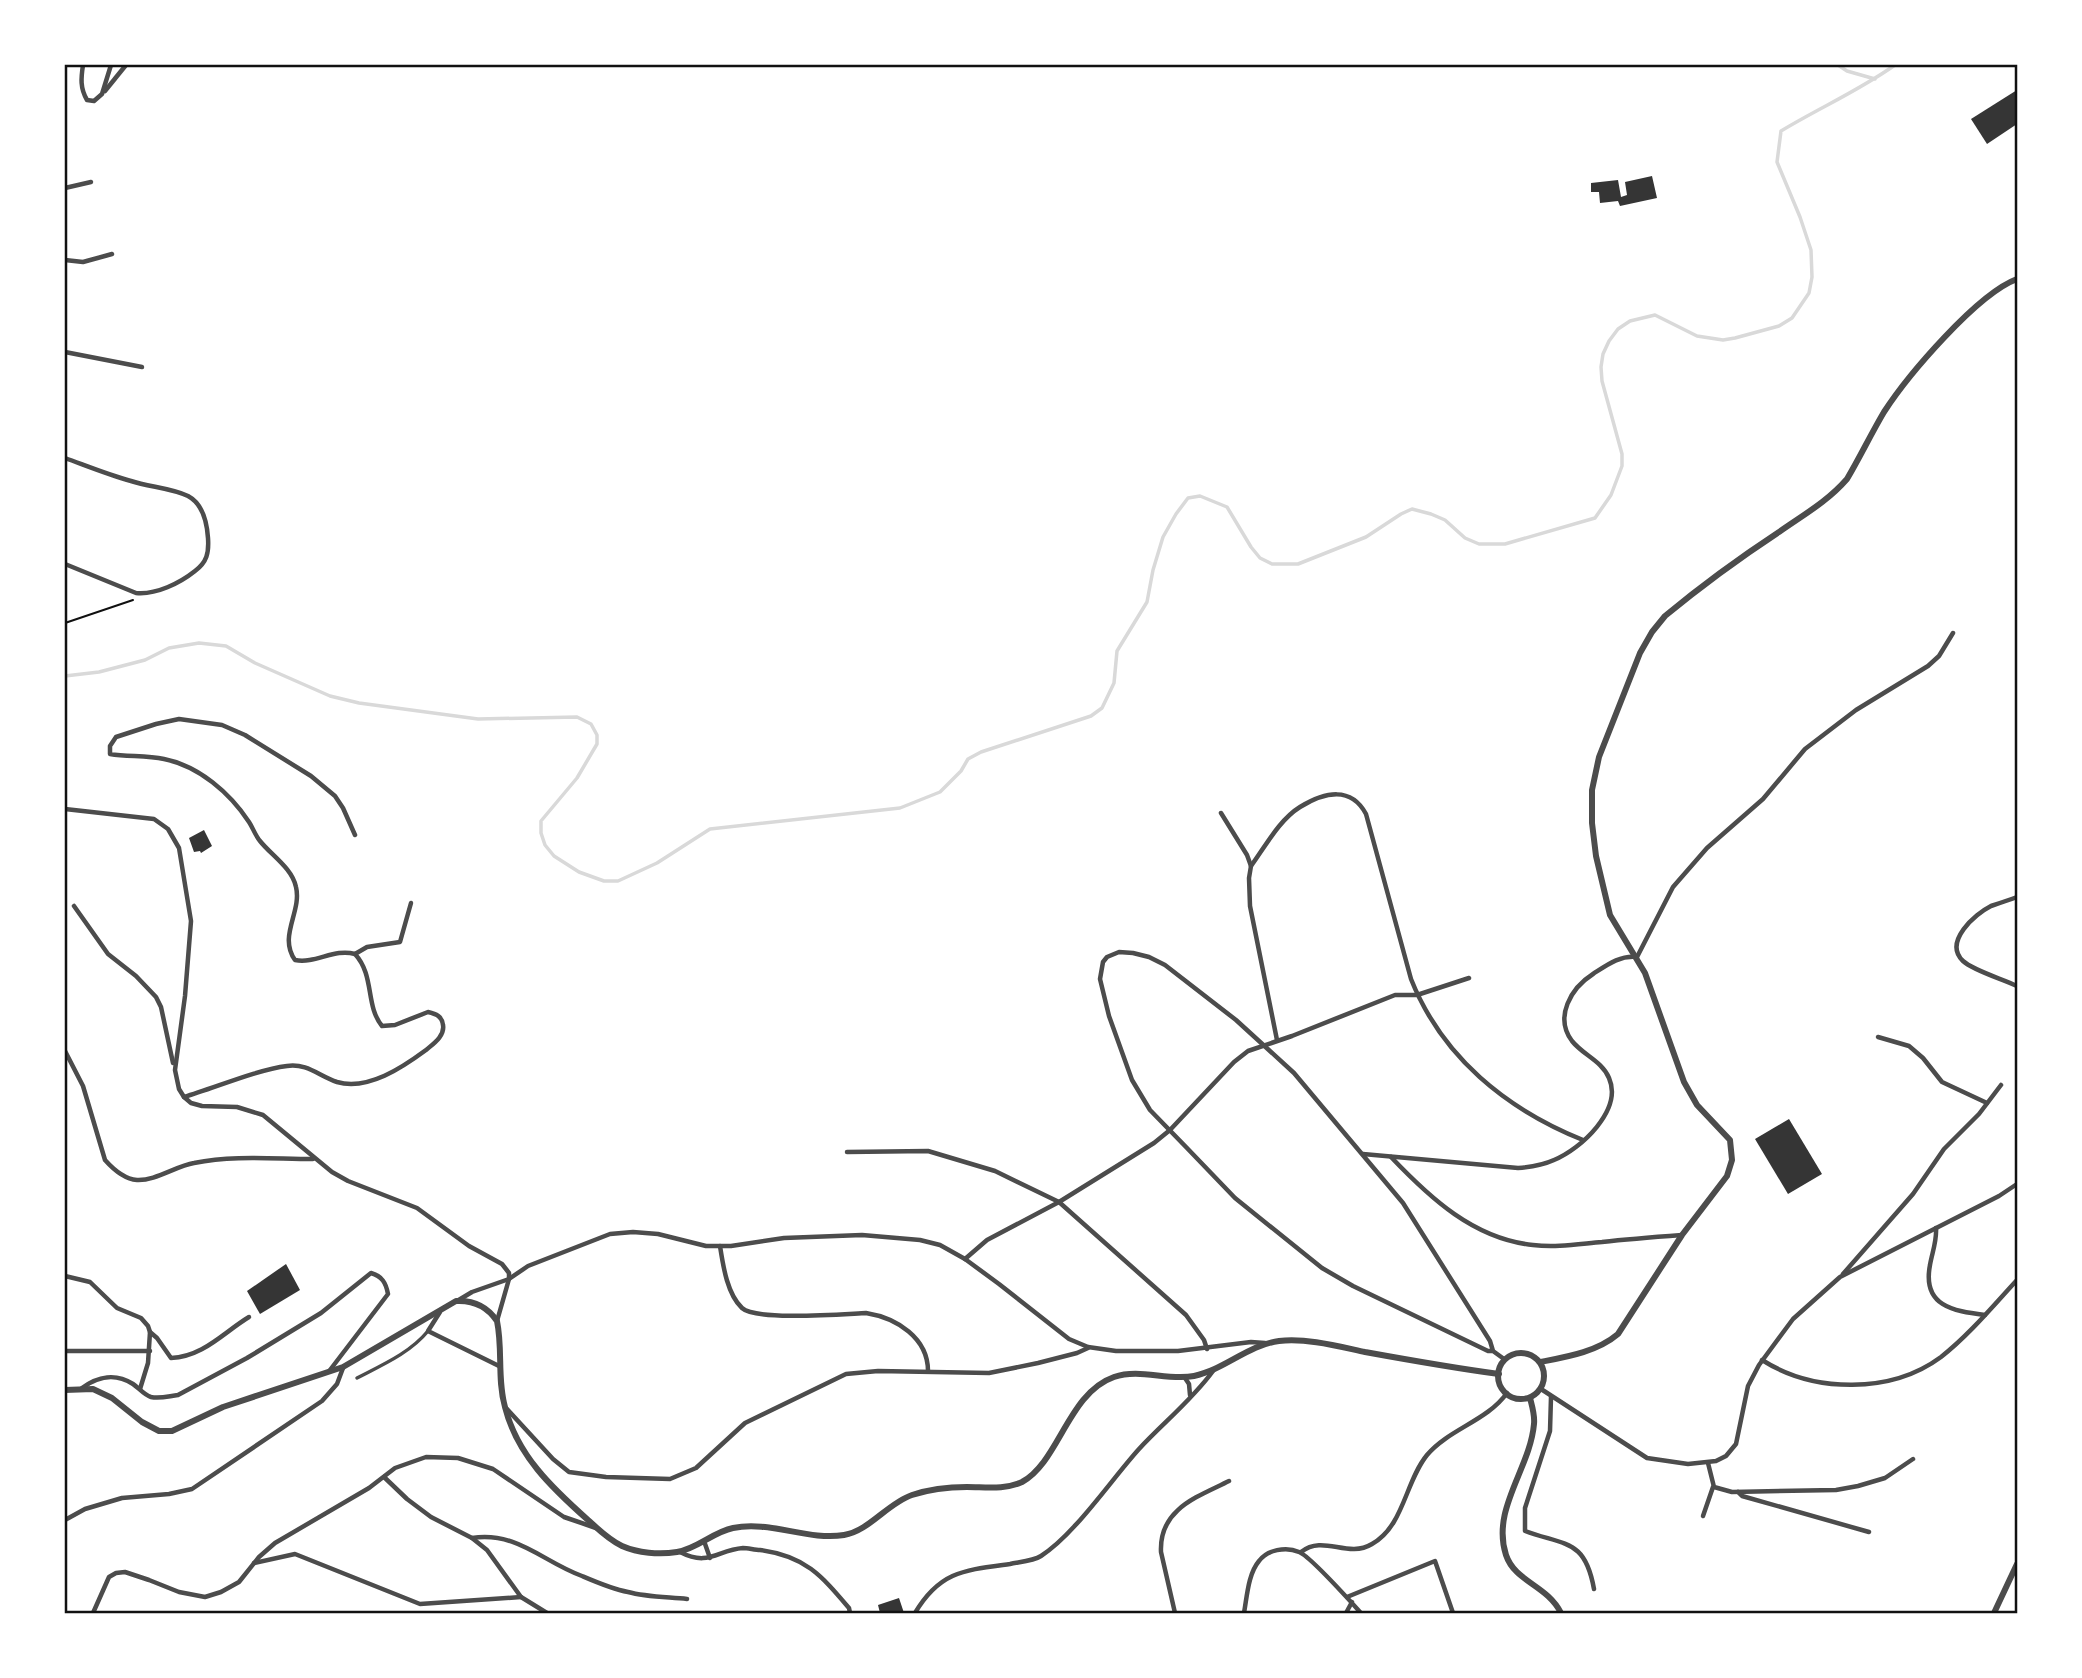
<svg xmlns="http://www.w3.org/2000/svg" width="2082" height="1678" viewBox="0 0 2082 1678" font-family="Overpass,sans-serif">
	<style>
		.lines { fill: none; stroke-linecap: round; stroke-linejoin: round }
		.stream { stroke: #d9d9d9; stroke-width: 3.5 }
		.building { fill: #353535 }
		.path { stroke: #111; stroke-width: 2 }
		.pedestrian { stroke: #4c4c4c; stroke-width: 3.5 }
		.minor { stroke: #4c4c4c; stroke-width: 4.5 }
		.tertiary { stroke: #4c4c4c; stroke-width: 6 }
		.neatline { fill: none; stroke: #111; stroke-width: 2.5 }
	</style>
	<rect width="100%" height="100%" fill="#fff"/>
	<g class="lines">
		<!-- stream -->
		<g class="stream">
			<polyline points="1838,65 1847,71 1875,79"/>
			<path d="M65,676L99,672L145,660L169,648L199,643L226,646L255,663L330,696L359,703L478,719L577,717L591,724L597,735V744L577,778L541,821V833L545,845L554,856L579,872L604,881H618L657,863L710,829L900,808L940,792L961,771L968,759L981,752L1091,716L1102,708L1114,683L1117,651L1147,602L1153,570L1163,537L1176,514L1188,498L1200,496L1227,507L1251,547L1260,558L1272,564H1298L1366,537L1401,514L1412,509L1431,514L1445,520L1465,538L1479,544H1505L1595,518L1611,495L1622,466V454L1602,381L1601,367L1603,354L1609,341L1618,329L1630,321L1655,315L1697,336L1723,340L1735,338L1779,326L1792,318L1809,293L1812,277L1811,250L1800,217L1777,162L1781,131C1819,108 1860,90 1895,65"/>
		</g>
	</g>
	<!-- building -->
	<g class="building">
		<polygon points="2017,90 2017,124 1987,144 1971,119"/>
		<polygon points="1652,176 1657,198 1620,206 1618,201 1600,203 1599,192 1591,192 1591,183 1618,180 1621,197 1627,195 1625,182"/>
		<polygon points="204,830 212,846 201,853 200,851 194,852 189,838"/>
		<polygon points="1789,1119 1822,1174 1788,1194 1755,1139"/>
		<polygon points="286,1264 300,1290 260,1314 247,1291"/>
		<polygon points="899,1598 904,1613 880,1613 878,1605"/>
	</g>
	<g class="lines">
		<!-- path -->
		<polyline class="path" points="65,623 133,600"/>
		<!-- pedestrian -->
		<path class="pedestrian" d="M357,1378C382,1365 410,1353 428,1331"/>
		<!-- minor -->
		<g class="minor">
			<path d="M83,65C81,78 80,88 87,100L94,101L102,94L111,65"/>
			<polyline points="105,91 126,65"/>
			<polyline points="65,188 91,182"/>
			<polyline points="65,260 83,262 112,254"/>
			<polyline points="65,352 142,367"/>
			<path d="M65,458C87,466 109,475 131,481C149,487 171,488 188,496C203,504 207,523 208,538C209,553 207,562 195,571C180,583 156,595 136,593L65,564"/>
			<polyline points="65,809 154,819 168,829 179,848 191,921 185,996 175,1070 179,1089 184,1097 191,1103 202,1106 237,1107 263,1115 332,1172 348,1181 417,1208 469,1246 502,1264 509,1273 509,1279 497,1321"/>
			<polyline points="1221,813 1247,855 1251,866 1249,878 1250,906 1277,1040"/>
			<path d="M1251,866C1265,847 1279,820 1300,807C1325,792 1351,786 1366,814L1411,979C1442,1057 1506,1109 1583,1140"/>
			<path d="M2017,897C2009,900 2000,903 1991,906C1975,914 1943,942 1963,961C1974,971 2003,979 2017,986"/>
			<polyline points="74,906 108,954 136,976 156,997 161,1007 173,1063"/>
			<polyline points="355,954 367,947 400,942 411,903"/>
			<polyline points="1878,1037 1909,1046 1923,1058 1942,1082 1987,1103"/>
			<path d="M65,1051L83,1086L105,1160C113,1169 124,1179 137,1180C155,1181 176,1166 194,1163C234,1155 273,1159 313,1159"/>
			<path d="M184,1097C215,1088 256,1070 287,1066C307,1063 319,1076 337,1082C368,1091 403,1067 426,1050C433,1044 445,1036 443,1025C442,1016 436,1014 428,1012L395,1025L382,1026C365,1005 375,976 355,954C334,948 316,964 295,960C278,936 302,912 296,887C292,868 271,855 260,841C255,835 253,828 249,822C230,793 199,766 164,759C146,755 128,757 110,754V746L116,737L156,724L179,719L222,725L245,735L311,776L335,796L343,808L355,835"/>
			<polyline points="847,1152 928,1151 995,1171 1059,1202 1186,1315 1204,1340 1207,1349"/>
			<path d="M1363,1154L1518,1168C1531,1167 1543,1165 1554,1160C1581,1149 1623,1110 1609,1078C1602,1061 1583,1055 1572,1041C1554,1017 1571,988 1593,974C1607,965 1620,955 1637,957L1673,887L1707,848L1763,799L1805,749L1856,710L1928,666L1939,656L1953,633"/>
			<path d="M1391,1157C1430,1198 1474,1239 1533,1245C1556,1248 1579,1244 1602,1242C1629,1239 1655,1237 1682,1235"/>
			<path d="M1936,1228C1937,1241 1932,1253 1930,1265C1922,1306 1953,1311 1985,1315"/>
			<path d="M720,1246C723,1265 727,1294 742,1308C756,1321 843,1314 866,1313C897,1318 928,1338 928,1371"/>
			<polyline points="965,1259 987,1240 1059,1202 1154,1143 1170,1130 1234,1062 1248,1051 1292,1036 1395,995 1417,995 1469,978"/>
			<polyline points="1843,1274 1913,1194 1944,1149 1979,1114 2001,1085"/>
			<polyline points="65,1276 90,1282 117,1308 141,1318 148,1326 150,1332"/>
			<polyline points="457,1301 472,1292 509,1279 528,1266 610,1234 633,1232 658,1234 706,1246 731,1246 784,1238 862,1235 920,1240 940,1245 965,1259 999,1284 1069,1339 1088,1347 1116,1351 1178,1351 1251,1342 1265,1343"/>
			<polyline points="440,1312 428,1331 499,1366"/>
			<polyline points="65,1351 150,1351"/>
			<polyline points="1493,1351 1488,1351 1353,1286 1322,1268 1235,1198 1186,1147 1150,1110 1132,1080 1109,1016 1100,979 1103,962 1107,957 1119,952 1133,953 1149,957 1165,965 1236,1020 1294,1073 1403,1203 1490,1341 1493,1351 1504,1359"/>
			<path d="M1762,1360C1814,1393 1891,1394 1941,1357C1969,1335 1993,1306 2017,1280"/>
			<polyline points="1185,1378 1189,1384 1190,1395"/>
			<path d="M82,1388C98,1376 116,1373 133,1384C139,1388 144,1395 151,1397C160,1399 169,1396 178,1395L247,1358L321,1313L371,1273C382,1276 386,1283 388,1294L330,1370"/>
			<path d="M140,1389L148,1363L150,1332L157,1338L171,1358C203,1357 224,1332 249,1317"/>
			<polyline points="1541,1389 1647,1458 1688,1464 1716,1461 1726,1456 1736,1444 1748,1386 1759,1365 1793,1319 1840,1277 1999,1196 2017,1184"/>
			<path d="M1551,1397L1550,1431L1525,1508V1531C1566,1546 1585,1539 1594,1589"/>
			<polyline points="507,1409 553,1459 569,1472 606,1477 670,1479 696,1468 745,1423 846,1374 878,1371 989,1373 1038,1363 1077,1353 1088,1348"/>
			<polyline points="1708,1463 1714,1487 1732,1492 1836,1490 1858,1486 1885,1478 1913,1459"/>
			<polyline points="384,1477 407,1499 431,1517 472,1538 487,1550 521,1597 547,1613"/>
			<polyline points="1738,1492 1742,1496 1869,1532"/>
			<polyline points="1703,1516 1713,1487"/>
			<polyline points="65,1520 85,1509 122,1498 169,1494 192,1489 322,1401 337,1384 343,1368"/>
			<path d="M472,1538C517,1531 543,1562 582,1576C596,1582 612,1589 628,1592C646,1597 668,1597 687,1599"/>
			<polyline points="704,1541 710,1558"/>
			<path d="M680,1552C709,1567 717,1550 743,1548C748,1548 755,1550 760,1550C805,1556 821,1575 849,1608L850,1613"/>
			<path d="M1301,1552C1324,1534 1347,1559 1372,1544C1404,1526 1405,1482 1427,1455C1449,1429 1487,1421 1507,1393"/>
			<polyline points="254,1563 295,1554 420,1604 521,1597"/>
			<polyline points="1347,1597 1435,1561 1453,1613"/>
			<polyline points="93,1613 109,1577 116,1573 125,1572 149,1580 179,1592 205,1597 221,1592 239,1582 259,1557 275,1543 369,1488 395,1468 426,1457 458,1458 493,1469 564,1517 596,1528"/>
			<path d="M915,1613C940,1571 965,1570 1010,1564C1019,1562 1033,1561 1041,1556C1075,1534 1111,1480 1139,1449C1163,1423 1192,1400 1213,1371"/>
			<path d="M1175,1613L1161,1552C1159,1509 1197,1497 1229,1481"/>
			<path d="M1244,1613C1247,1597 1248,1574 1259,1561C1267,1550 1286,1546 1299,1552C1310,1556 1351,1602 1361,1613"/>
			<polyline points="1346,1613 1352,1602"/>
		</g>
		<!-- tertiary -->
		<g class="tertiary">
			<circle cx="1521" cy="1376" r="23"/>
			<path d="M1540,1362C1566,1357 1597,1352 1618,1334L1682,1235L1727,1176L1732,1160L1730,1140L1697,1105L1684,1082L1645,973L1610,915L1596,856L1592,823V790L1599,757L1640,653L1652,632L1665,616C1700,587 1741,557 1779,532C1803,515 1827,502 1847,479C1860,457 1871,434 1884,412C1908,375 1977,294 2017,279"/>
			<path d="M65,1390L93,1389L112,1398L142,1422L159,1431H172L223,1407L343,1367L456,1301C474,1300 487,1306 497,1321C503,1350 497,1379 505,1407C517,1455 552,1488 588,1520C598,1529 609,1540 622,1546C638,1553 659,1555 677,1552C697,1549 713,1532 733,1528C769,1520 808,1541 844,1535C869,1531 888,1503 912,1495C930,1489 949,1487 967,1487C986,1487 1004,1490 1022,1482C1059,1462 1068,1393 1114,1377C1140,1368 1167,1381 1194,1376C1224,1370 1248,1345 1279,1341C1307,1338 1337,1346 1365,1352C1409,1360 1454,1368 1499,1374"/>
			<path d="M1530,1398C1532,1406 1535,1415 1534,1424C1530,1469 1491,1509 1506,1555C1515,1582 1547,1585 1561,1613"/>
			<polyline points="1994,1613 2017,1564"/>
		</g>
	</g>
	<!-- border -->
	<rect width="2082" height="1678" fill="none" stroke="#ffffff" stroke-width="133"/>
	<rect x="66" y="66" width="1950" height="1546" class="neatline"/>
</svg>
